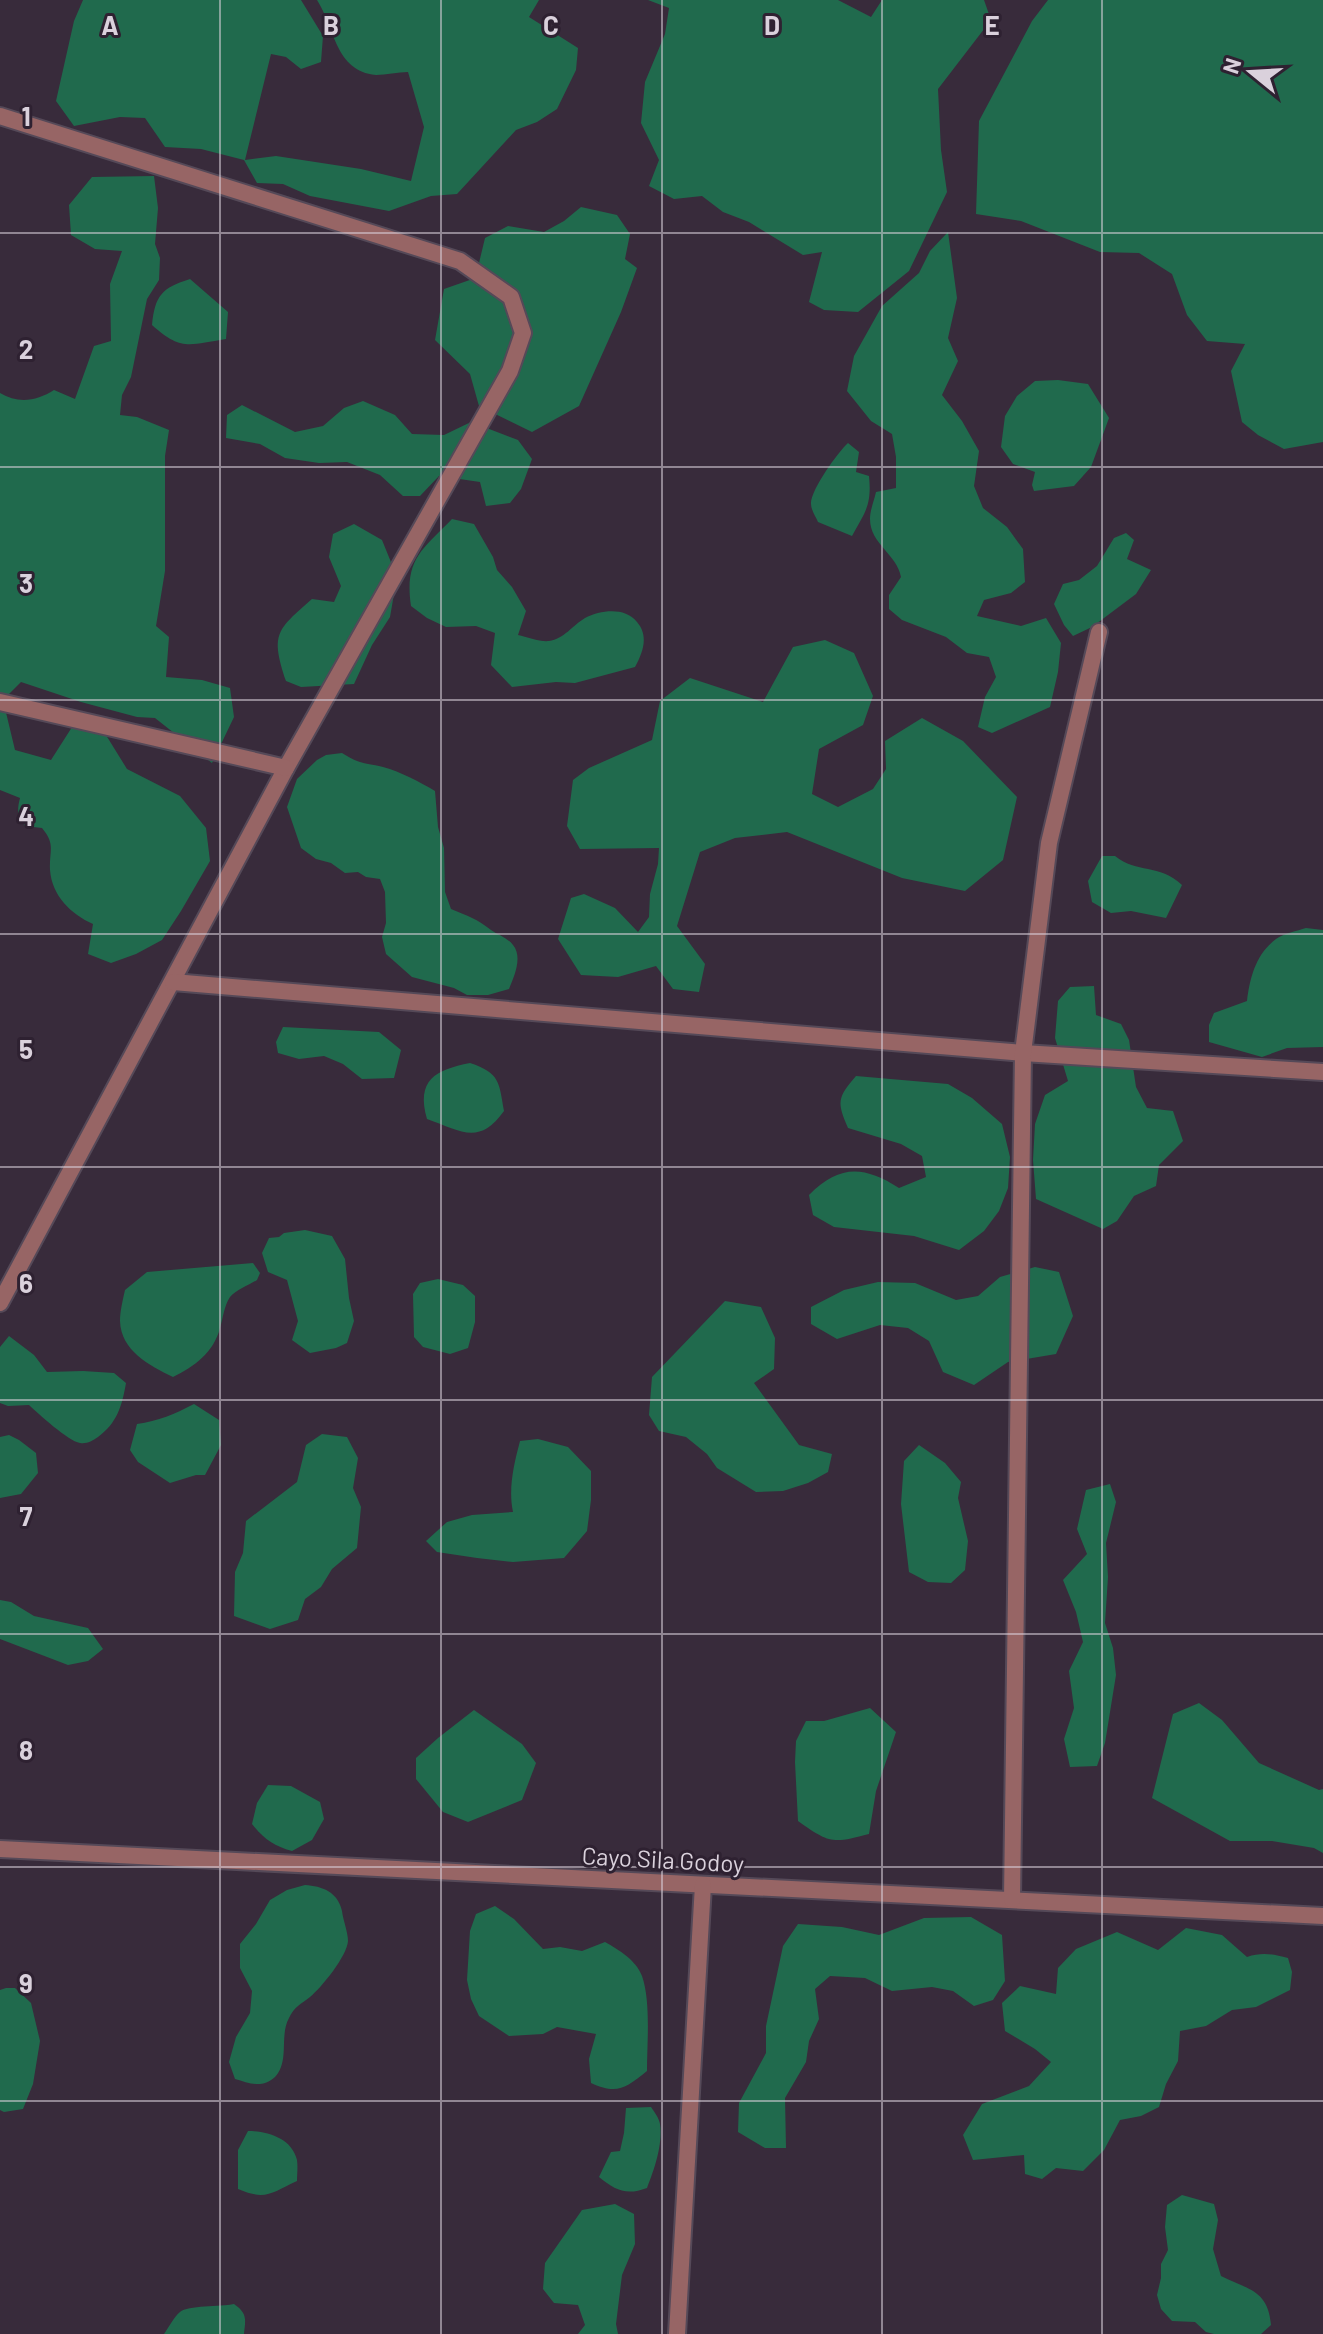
<svg xmlns="http://www.w3.org/2000/svg" width="1323" height="2334" viewBox="0 0 1323 2334" font-family="Barlow,sans-serif">
	<style>
		.forest { fill: #206a4d }
		.lines { fill: none; stroke-linecap: round; stroke-linejoin: round }
		.minor-casing { stroke: #554958; stroke-width: 20 }
		.minor { stroke: #976565; stroke-width: 16 }
		.grid { fill: none; stroke: #dad1dc; stroke-width: 2; stroke-opacity: 0.55 }
		.labels { text-anchor: middle; dominant-baseline: central; stroke-width: 6; stroke-linejoin: round; paint-order: stroke }
		.street-label { font-size: 24px; fill: #dad1dc; stroke: #2e2131 }
		.grid-label { font-size: 26px; text-anchor: middle; font-weight: bold; fill: #dad1dc; stroke: #2e2131; stroke-width: 6; stroke-linejoin: round; paint-order: stroke }
	</style>
	<rect width="100%" height="100%" fill="#382b3b"/>
	<!-- forest -->
	<g class="forest">
		<path d="M83,0H301L323,36L321,62L301,69L286,57L271,54L245,160L276,156L361,169L411,181L424,127L408,72C398,72 386,75 376,75C335,71 335,28 317,0H539L529,17L578,48L576,70L557,109L537,122L516,130L457,194L431,196L389,211L310,196L283,184L257,183L244,160L201,149L165,147L145,118L120,117L74,126L56,101L74,21Z"/>
		<polygon points="648,0 838,0 871,17 882,0 984,0 991,20 938,89 941,150 947,192 909,271 858,312 824,310 809,302 822,252 803,255 749,222 723,212 702,196 674,199 649,186 659,160 641,123 645,82 665,34 669,8"/>
		<polygon points="1048,0 1323,0 1323,442 1284,449 1258,435 1242,422 1231,371 1245,344 1207,341 1187,315 1172,274 1139,253 1100,252 1021,221 976,214 979,121 1032,21"/>
		<path d="M154,176L158,208L155,244L160,258L159,280L147,299L131,377L122,395L120,415L137,417L169,430L165,456V571L156,626L169,637L166,677L202,680L230,688L234,717L212,763L155,718L137,717L81,702L21,682L3,700L15,750L51,760L74,724L101,727L127,769L180,796L206,828L210,861L181,911L162,940L136,954L111,963L88,954L93,924C71,914 52,896 50,870C49,850 56,845 42,828L25,826C17,816 17,810 20,798L0,790V393C18,404 37,401 54,390L75,399L94,346L111,341L110,284L122,251L95,249L71,235L69,205L92,177Z"/>
		<polygon points="581,207 617,215 630,234 625,259 637,268 621,312 579,406 532,432 479,406 470,374 435,340 444,289 484,275 479,263 485,238 508,226 544,232 564,221"/>
		<path d="M948,232L957,298L948,338L958,361L942,395L962,421L979,451L974,486L983,508L1007,527L1023,549L1025,582L1011,593L984,600L977,616L1021,626L1046,618L1061,643L1058,672L1050,707L992,733L978,727L985,697L996,677L989,657L967,653L946,637L902,620L889,609V595L901,577C897,554 870,544 870,519C870,510 874,501 876,492L896,488V457L892,434L871,421L847,391L854,356L882,306L919,273L930,251Z"/>
		<path d="M190,279L228,312L226,339C188,345 181,351 152,325C155,295 162,288 190,279Z"/>
		<polygon points="1058,380 1088,384 1109,418 1091,467 1074,486 1034,491 1032,485 1035,472 1013,464 1001,447 1005,416 1017,396 1035,381"/>
		<polygon points="363,401 395,415 412,434 444,435 471,422 518,440 532,459 521,489 510,503 486,506 480,482 439,476 420,496 403,496 380,475 347,462 319,463 285,458 260,444 226,438 227,415 242,405 295,432 323,426 344,408"/>
		<path d="M848,443L859,452L856,472L869,476C872,506 865,512 852,536L818,522C816,517 811,510 811,504C810,491 838,452 848,443Z"/>
		<path d="M452,519L474,524L493,557L497,570L512,587L526,611L518,635C527,637 540,642 549,641C564,639 573,625 585,618C601,610 625,607 637,622C649,636 643,652 635,667L575,683L556,682L512,687L491,665L495,633L476,626L446,627L427,618L411,606C404,559 423,549 452,519Z"/>
		<path d="M354,524L382,540L397,577L390,617L372,645L354,684L301,687L286,681C270,633 277,630 312,599L334,602L341,586L329,557L333,534Z"/>
		<polygon points="1126,533 1134,540 1127,559 1151,570 1136,594 1092,627 1073,636 1064,625 1054,604 1063,584 1079,580 1097,566 1114,538"/>
		<polygon points="825,640 854,653 873,696 863,725 819,749 812,794 838,807 873,789 886,769 885,741 922,718 963,741 1017,797 1003,860 965,891 902,878 787,832 735,838 700,852 677,926 705,964 699,992 673,989 656,966 618,977 581,975 558,939 571,898 584,894 615,908 638,932 649,917 650,894 658,864 659,848 580,849 567,826 573,780 589,768 652,740 660,701 690,678 763,702 793,647"/>
		<path d="M342,753C361,765 363,762 383,767C401,772 420,782 435,791L438,827L444,848L445,892L451,909C468,916 477,919 491,930C498,935 508,938 513,945C523,957 514,977 509,989L488,995H467L454,988L412,977L386,954L382,937L386,923L385,892L380,879L366,877L358,872L345,873L331,863L316,859L301,848L287,807L297,779L317,760L326,755Z"/>
		<path d="M1102,856H1115C1137,874 1159,863 1182,885L1166,918L1131,911L1111,913L1092,902L1088,881Z"/>
		<path d="M1306,928L1323,930V1047L1287,1048L1262,1057L1209,1042V1025L1214,1013L1247,1001C1250,977 1256,954 1276,939C1284,933 1297,931 1306,928Z"/>
		<polygon points="1094,986 1096,1015 1121,1024 1129,1040 1136,1087 1147,1108 1173,1111 1183,1141 1159,1165 1156,1186 1134,1196 1117,1221 1103,1229 1036,1199 1033,1160 1035,1124 1045,1095 1068,1081 1055,1038 1058,1001 1070,987"/>
		<polygon points="283,1027 379,1032 401,1050 394,1078 362,1079 343,1064 324,1056 299,1059 278,1053 276,1042"/>
		<path d="M470,1063C500,1073 499,1082 504,1111C479,1146 461,1131 427,1119C416,1080 435,1070 470,1063Z"/>
		<path d="M856,1076L948,1084L972,1098L1002,1124L1010,1157L1008,1188L999,1211L984,1231L959,1250L914,1236L834,1227L813,1215L809,1195C839,1165 863,1165 899,1188L926,1177L922,1156L901,1144L848,1128C837,1102 837,1098 856,1076Z"/>
		<polygon points="305,1230 332,1236 345,1259 349,1298 354,1321 347,1343 336,1348 310,1353 292,1340 298,1321 287,1280 268,1272 262,1253 269,1238 279,1237 284,1233"/>
		<path d="M253,1263L260,1273L257,1280C249,1285 236,1290 230,1297C224,1306 223,1318 220,1328C214,1352 194,1367 173,1377C149,1365 121,1351 120,1321C120,1311 123,1299 125,1290L147,1272Z"/>
		<polygon points="1035,1267 1059,1272 1073,1316 1056,1354 1008,1362 974,1385 943,1372 929,1341 908,1328 880,1325 837,1339 811,1324 811,1307 844,1290 878,1282 915,1283 956,1300 978,1296 1000,1277"/>
		<polygon points="438,1279 463,1285 475,1296 475,1322 468,1348 450,1354 423,1347 414,1337 413,1294 420,1283"/>
		<polygon points="725,1301 761,1307 775,1338 774,1369 754,1383 799,1445 832,1454 828,1472 808,1483 783,1491 756,1492 717,1468 707,1454 686,1437 659,1431 649,1415 652,1377"/>
		<path d="M9,1336L34,1355L47,1372L83,1371L114,1373L126,1383C122,1406 117,1423 98,1437C92,1441 87,1444 80,1443C68,1441 39,1414 29,1405L8,1406L0,1403V1347Z"/>
		<path d="M194,1404L219,1420L221,1445L205,1475H196L170,1483L138,1462L130,1450L137,1424C158,1421 175,1414 194,1404Z"/>
		<polygon points="322,1434 347,1437 358,1458 353,1488 361,1507 357,1548 332,1569 321,1587 305,1599 298,1620 270,1629 234,1616 235,1572 243,1553 246,1521 297,1482 306,1445"/>
		<polygon points="9,1435 19,1440 36,1453 38,1473 21,1494 0,1498 0,1437"/>
		<path d="M538,1439L568,1447L591,1471V1500L587,1531L564,1558L513,1562L477,1558L437,1552L426,1541L447,1522L472,1515L513,1512C508,1488 514,1464 520,1441Z"/>
		<polygon points="919,1445 945,1463 961,1482 958,1498 968,1541 965,1570 951,1583 928,1582 909,1572 901,1504 904,1461"/>
		<polygon points="1110,1484 1116,1502 1106,1543 1108,1577 1105,1623 1113,1648 1116,1675 1105,1743 1097,1766 1070,1767 1064,1739 1074,1708 1069,1671 1083,1642 1076,1612 1063,1580 1087,1554 1077,1529 1086,1490"/>
		<polygon points="0,1600 11,1602 34,1616 88,1628 103,1649 88,1661 68,1665 0,1639"/>
		<polygon points="1199,1703 1222,1720 1259,1763 1319,1790 1323,1789 1323,1853 1314,1848 1272,1841 1230,1841 1152,1798 1173,1714"/>
		<path d="M870,1708L896,1732L876,1791L869,1834C832,1844 829,1843 798,1821L795,1762L796,1741L806,1721H824Z"/>
		<polygon points="474,1710 522,1744 536,1763 522,1800 468,1822 443,1812 416,1779 416,1758 438,1738"/>
		<path d="M268,1785L291,1786L320,1802L324,1819L312,1840L292,1851C274,1846 264,1839 252,1824L257,1803Z"/>
		<path d="M305,1885C322,1886 338,1892 342,1911C343,1920 348,1932 348,1941C347,1956 322,1987 310,1997C301,2004 294,2007 289,2018C279,2036 290,2061 275,2077C262,2089 249,2083 235,2079L229,2062L236,2037L250,2013L252,1991L240,1968V1944L256,1924L270,1900L287,1890Z"/>
		<path d="M495,1906L514,1919L543,1949L560,1947L582,1951L605,1942C619,1950 636,1960 642,1976C651,2002 647,2043 647,2071C626,2088 617,2095 591,2083L589,2059L596,2034L557,2027L543,2034L509,2036L479,2016L471,1999L467,1980L470,1931L476,1914Z"/>
		<polygon points="971,1917 1002,1935 1005,1981 993,2000 974,2006 953,1991 932,1987 892,1991 865,1978 830,1976 815,1989 819,2019 809,2041 806,2062 785,2098 786,2148 765,2148 738,2132 739,2103 766,2053 766,2026 783,1946 798,1924 842,1927 879,1935 924,1918"/>
		<path d="M1186,1928L1222,1935L1247,1957C1262,1952 1272,1954 1288,1958L1292,1972L1290,1990L1256,2007L1232,2010L1206,2026L1180,2031L1178,2061L1166,2084L1159,2107L1141,2116L1120,2120L1104,2150L1083,2171L1056,2168L1042,2179L1025,2174L1024,2155L973,2160L963,2135L982,2104L1029,2086L1051,2062L1035,2049L1005,2031L1002,2003L1020,1986L1056,1994L1058,1968L1076,1949L1117,1932L1158,1950Z"/>
		<polygon points="6,1988 15,1988 31,2003 40,2041 33,2084 23,2109 4,2112 0,2110 0,1990"/>
		<path d="M651,2107C655,2113 659,2118 660,2124C663,2145 654,2170 647,2188C626,2196 615,2190 599,2177L611,2152L620,2151L624,2133L626,2108Z"/>
		<path d="M248,2131C267,2131 292,2138 297,2160C298,2167 297,2175 297,2181C271,2193 266,2201 238,2189V2150Z"/>
		<path d="M1182,2195L1214,2204L1218,2220L1213,2249L1221,2276C1249,2290 1268,2290 1271,2325L1261,2334H1214L1206,2332L1195,2322L1172,2321L1161,2309L1157,2295L1161,2278V2264L1168,2250L1165,2227L1167,2205Z"/>
		<polygon points="615,2204 634,2214 635,2244 622,2275 616,2324 618,2334 578,2334 585,2325 578,2305 554,2303 543,2289 545,2263 582,2210"/>
		<path d="M234,2304C247,2313 246,2319 244,2334H164C169,2327 174,2317 180,2312C188,2305 220,2307 234,2304Z"/>
	</g>
	<g class="lines">
		<defs>
			<g id="minor">
				<polyline points="0,116 460,261 511,297 523,333 510,371 286,768 0,1303"/>
				<polyline points="0,702 286,768"/>
				<polyline points="173,982 1023,1053 1323,1072"/>
				<polyline points="0,1849 1323,1916"/>
				<polyline points="1012,1900 1023,1053 1049,843 1099,632"/>
				<polyline points="677,2334 703,1885"/>
			</g>
		</defs>
		<!-- minor casing -->
		<use href="#minor" class="minor-casing"/>
		<!-- minor -->
		<use href="#minor" class="minor"/>
	</g>
	<!-- grid -->
	<path class="grid" d="M220,0V2334M441,0V2334M662,0V2334M882,0V2334M1102,0V2334M0,233H1323M0,467H1323M0,700H1323M0,934H1323M0,1167H1323M0,1400H1323M0,1634H1323M0,1867H1323M0,2101H1323"/>
	<g class="labels">
		<!-- street labels -->
		<g class="street-label">
			<text transform="translate(663 1859) rotate(3)">Cayo Sila Godoy</text>
		</g>
	</g>
	<g class="grid-label">
		<text x="110" y="35">A</text>
		<text x="331" y="35">B</text>
		<text x="551" y="35">C</text>
		<text x="772" y="35">D</text>
		<text x="992" y="35">E</text>
		<text x="26" y="126">1</text>
		<text x="26" y="359">2</text>
		<text x="26" y="593">3</text>
		<text x="26" y="826">4</text>
		<text x="26" y="1059">5</text>
		<text x="26" y="1293">6</text>
		<text x="26" y="1526">7</text>
		<text x="26" y="1760">8</text>
		<text x="26" y="1993">9</text>
	</g>
	<!-- north arrow -->
	<g transform="translate(1251 72) rotate(288)" stroke="#2e2131" stroke-width="6" paint-order="stroke">
	<path d="M0-6L14 30L0 20L-14 30Z" fill="#dad1dc"/>
	<text y="-12" font-size="22" font-weight="bold" text-anchor="middle" fill="#dad1dc">N</text>
	</g>
</svg>
